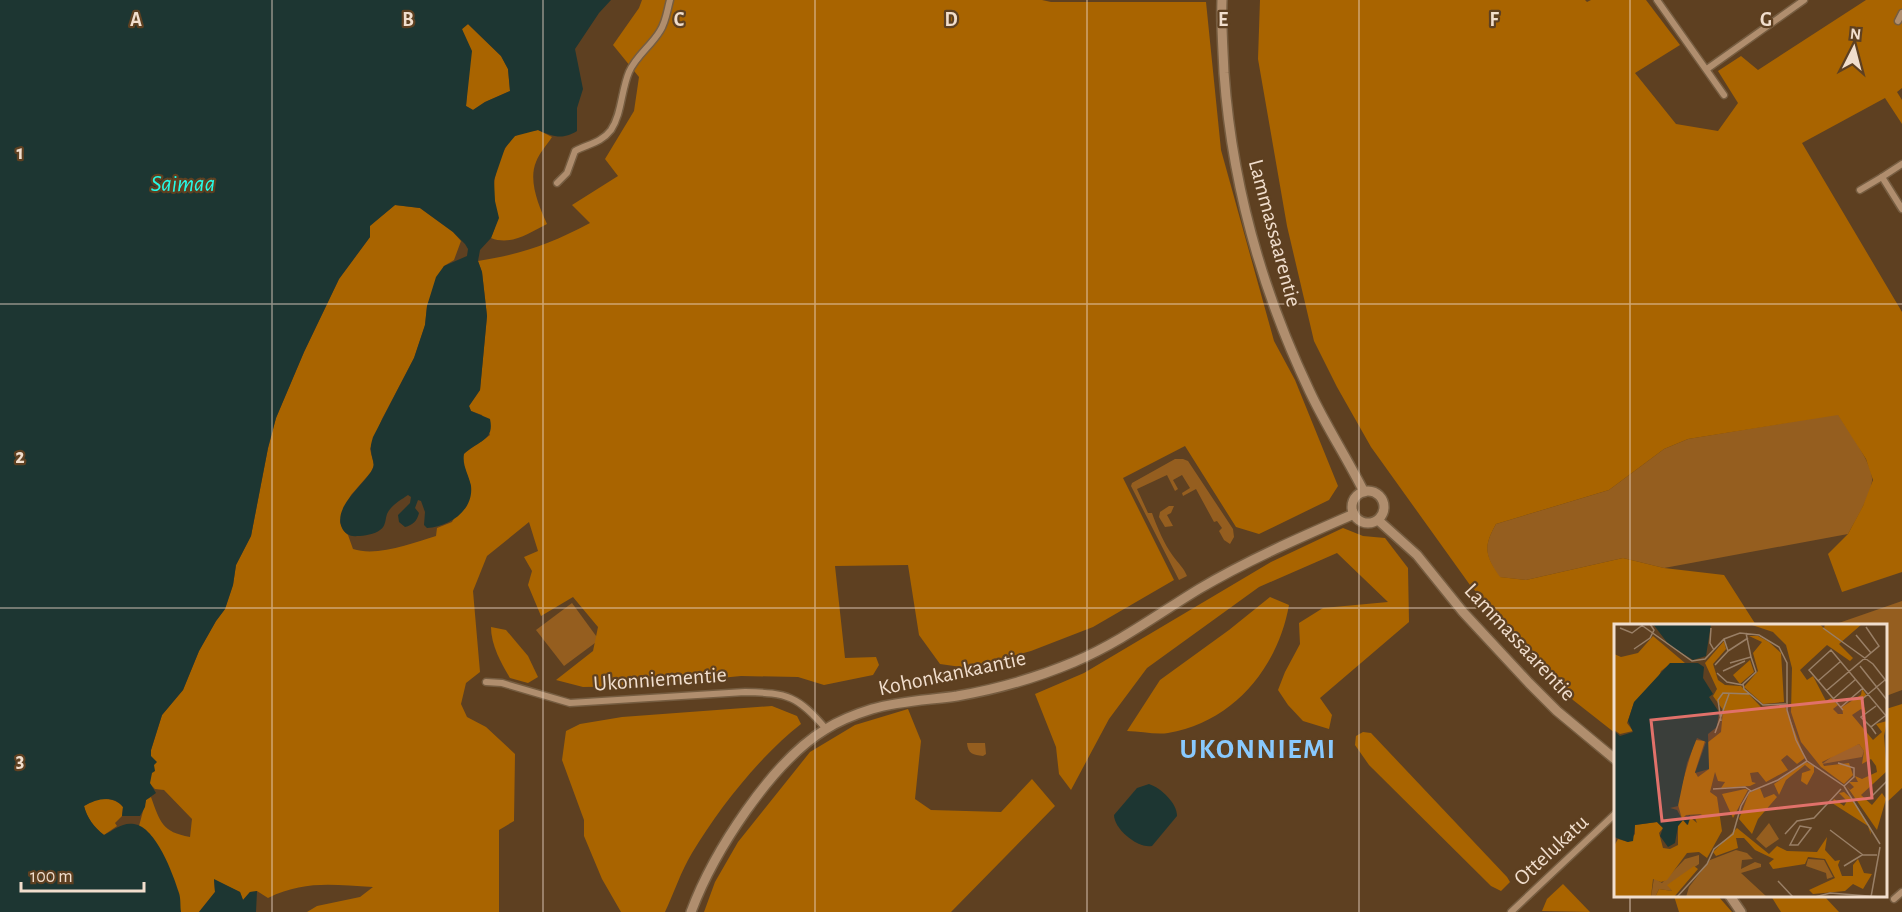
<svg xmlns="http://www.w3.org/2000/svg" width="1902" height="912" viewBox="0 0 1902 912" font-family="'Alegreya Sans',sans-serif">
	<style>
		.green { fill: #955e1f }
		.forest { fill: #a96400 }
		.water { fill: #1d3632; fill-rule: evenodd }
		.lines { fill: none; stroke-linecap: round; stroke-linejoin: round }
		.street-casing { stroke: #765d41; stroke-width: 9 }
		.secondary-casing { stroke: #765d41; stroke-width: 12 }
		.street { stroke: #b08e6e; stroke-width: 6 }
		.secondary { stroke: #b08e6e; stroke-width: 9 }
		.grid { fill: none; stroke: #f1decd; stroke-width: 1.5; stroke-opacity: 0.55 }
		.labels { text-anchor: middle; dominant-baseline: central; stroke-width: 4.5; stroke-linejoin: round; paint-order: stroke }
		.street-label { font-size: 22px; fill: #f1decd; stroke: #5e4021 }
		.water-label { font-size: 24px; font-style: italic; fill: #25fae7; stroke: #5e4021 }
		.district-label { font-size: 28px; font-weight: bold; letter-spacing: 1.5px; fill: #89c9fe; stroke: #5e4021 }
		.inset-road { fill: none; stroke: #997f66; stroke-width: 1.5 }
		.view { fill: #e1716a; fill-opacity: 0.15; stroke: #e1716a; stroke-width: 3 }
		.inset-edge { fill: none; stroke: #f1decd; stroke-width: 3 }
		.grid-label { font-size: 20px; text-anchor: middle; font-weight: bold; fill: #f1decd; stroke: #5e4021; stroke-width: 4.5; stroke-linejoin: round; paint-order: stroke }
	</style>
	<rect width="100%" height="100%" fill="#5e4021"/>
	<!-- green -->
	<g class="green">
		<path d="M1838,414C1847,429 1874,465 1872,481C1870,497 1856,519 1848,534L1664,568L1623,558L1526,580L1499,577C1485,555 1483,547 1496,524L1609,490L1664,449L1688,439Z"/>
		<path d="M1175,459H1183L1188,461L1233,529L1234,537L1230,544L1224,540L1219,531L1222,528L1217,521L1214,522L1196,489L1183,496L1182,493L1190,488L1182,475L1173,480L1178,489L1175,491L1167,475L1137,489L1148,513H1152C1157,527 1164,544 1173,556C1178,563 1184,568 1187,576L1179,580L1131,486L1132,483Z"/>
		<polygon points="1169,506 1174,506 1171,513 1167,515 1173,526 1165,527 1159,517 1160,512"/>
		<polygon points="1902,601 1902,690 1886,696 1886,626 1833,625"/>
		<polygon points="572,603 599,640 564,666 536,630"/>
		<path d="M967,743H985L986,754L983,756C973,755 968,754 967,743Z"/>
	</g>
	<!-- forest -->
	<g class="forest">
		<path d="M642,0H1042L1051,2H1206L1221,150L1274,341L1295,380L1338,486L1329,500L1259,534L1236,527L1185,446L1123,478L1174,580L1093,627L1031,651L968,668L940,664L919,635L908,565L835,566L845,658L876,657L879,665L873,675L824,685L798,677L741,676L637,686L583,687L556,680L593,651L598,627L573,597L541,616L528,585L532,571L524,557L538,551L529,522L487,556L473,591L480,672L466,683L461,704L467,717L486,727L515,754L514,821L499,830V912H307L317,906L360,897L373,887C333,885 305,880 268,898L257,891L250,892L243,900L240,892L214,880L215,892L199,912H181L150,834L139,826L146,800L151,797C160,822 162,832 190,837L192,819L164,790L155,789L150,784L151,750L162,715L183,690L199,651L216,621L225,609L233,585L236,565L251,536L268,448L276,418L304,352L339,279L370,237L369,226L395,205L420,208L453,232L461,241L454,260L444,266L427,306L425,325L414,358L382,419L370,449L374,465L371,472L351,495L344,508L340,522L343,530L348,535L353,549C377,557 413,543 436,536L437,528L452,522L471,486L463,463V454L490,435L482,415L471,411L469,406L480,390L487,316L482,272L478,261C523,254 550,244 590,223L572,205L618,176L605,159L634,111L639,77L613,45L639,8Z"/>
		<path d="M1260,0H1585L1587,2L1591,0H1646L1680,45L1635,73L1676,124L1718,131L1738,103L1718,71L1741,56L1758,70L1866,0H1902V88L1897,92L1902,100V124L1885,98L1802,143L1902,312V572L1842,592L1828,554L1848,534L1863,506L1873,480L1866,459L1838,415L1688,439L1664,449L1609,490L1496,524C1483,547 1485,555 1500,577L1526,580L1623,558L1664,568L1724,575L1756,625L1616,626L1615,733L1573,700L1470,585L1371,447L1337,387L1314,341L1287,226L1258,59Z"/>
		<polygon points="468,24 501,56 508,69 510,91 485,102 473,110 466,106 468,79 462,29"/>
		<path d="M538,130L552,137C547,145 539,153 536,162C528,181 539,206 547,224C529,233 511,246 491,238C502,213 493,212 494,188C494,173 503,145 515,136C522,132 531,131 538,130Z"/>
		<polygon points="1343,528 1363,536 1385,538 1408,568 1409,622 1320,698 1332,715 1329,729 1303,721 1288,705 1278,690 1285,672 1300,644 1299,623 1323,608 1388,602 1337,553 1259,587 1147,668 1109,719 1071,790 1059,774 1056,747 1035,694 1084,673 1271,562"/>
		<path d="M1270,597L1289,605C1278,667 1234,722 1168,733C1156,735 1140,731 1127,731L1160,680L1229,630Z"/>
		<path d="M491,627L506,630L528,656L538,677L528,683L510,678C501,663 491,645 491,627Z"/>
		<polygon points="1902,704 1902,788 1886,803 1886,709"/>
		<path d="M772,706L797,716L801,724C760,756 719,808 692,853C681,871 674,893 665,912H621L602,879L584,836V820L562,760L566,731L580,724L622,717Z"/>
		<polygon points="908,709 921,741 915,799 931,810 1001,812 1032,779 1055,806 951,912 704,912 715,882 738,842 810,752 855,725"/>
		<polygon points="1363,732 1371,733 1507,877 1510,882 1501,891 1491,886 1369,765 1355,745 1356,736"/>
		<path d="M96,799C106,799 116,798 123,807L122,816L115,823L117,826L104,835C94,828 87,818 84,806Z"/>
		<polygon points="1563,884 1590,912 1542,911 1547,899"/>
		<polygon points="1674,896 1718,896 1732,912 1679,912"/>
		<polygon points="1771,896 1824,896 1839,912 1781,912"/>
	</g>
	<!-- water -->
	<g class="water">
		<path d="M0,0H611L599,13L575,49L583,89L577,108V131C562,140 554,137 538,130L515,136L505,148L494,180L495,201L499,218L491,238L480,250L478,261L482,272L487,316L480,390L469,406L471,411L490,419C495,441 477,441 464,454C462,466 469,475 471,486C474,511 448,527 427,528L424,525L425,512L421,501L418,500L415,508L419,513C417,521 413,525 405,527L399,522L398,515L410,503L411,497L408,495C401,500 391,505 387,514C385,520 386,526 380,530C375,534 364,536 357,536C351,537 345,534 342,528C332,506 366,484 373,468C375,462 371,457 371,450C370,446 372,441 373,437L414,358L425,325L427,306L436,277L444,266L467,256L468,249L465,244L453,232L420,208L395,205L370,226V237L339,279L304,352L276,418L268,448L251,536L236,565L233,585L225,609L216,621L199,651L183,690L162,715L151,750V756L157,762L154,765L155,771L152,773L150,783L156,793L146,800L145,807L140,816H122L123,807C113,794 96,799 84,806C87,818 94,827 104,835C114,830 122,822 134,824C156,827 173,874 179,893C181,899 180,906 181,912H0ZM468,24L501,56L508,69L510,91L485,102L473,110L466,106L472,51L462,29Z"/>
		<path d="M1149,784C1161,788 1177,803 1177,816L1152,846C1138,849 1114,829 1114,815L1137,788Z"/>
		<polygon points="214,879 240,892 243,900 250,892 257,891 256,912 199,912 215,892"/>
	</g>
	<g class="lines">
		<defs>
			<g id="street">
				<polyline points="1657,0 1724,95"/>
				<polyline points="1898,21 1902,13"/>
				<polyline points="1707,69 1804,0"/>
				<polyline points="1902,164 1882,177 1902,209"/>
				<path d="M557,183L567,173L575,151C588,144 601,143 611,130C622,113 621,91 629,72C636,56 651,46 660,31C666,22 667,11 670,0"/>
				<polyline points="1860,190 1882,177"/>
				<path d="M486,682L502,683L570,703L745,692C788,693 798,696 826,729"/>
				<polyline points="1894,899 1902,892"/>
				<polyline points="1511,912 1616,813"/>
			</g>
			<g id="secondary">
				<path d="M1222,0C1221,24 1223,49 1224,73C1232,186 1261,289 1310,392C1326,426 1347,458 1364,492"/>
				<circle cx="1368" cy="507" r="16"/>
				<polyline points="1378,520 1417,555 1463,612 1529,683 1557,711 1616,760"/>
				<polyline points="1730,896 1741,912"/>
				<path d="M691,912C713,853 771,762 826,729C840,720 856,714 872,709C899,701 929,700 957,696C998,689 1036,678 1074,662C1119,643 1158,614 1199,589C1248,560 1301,537 1354,514"/>
			</g>
		</defs>
		<!-- street casing -->
		<use href="#street" class="street-casing"/>
		<!-- secondary casing -->
		<use href="#secondary" class="secondary-casing"/>
		<!-- street -->
		<use href="#street" class="street"/>
		<!-- secondary -->
		<use href="#secondary" class="secondary"/>
	</g>
	<!-- grid -->
	<path class="grid" d="M272,0V912M543,0V912M815,0V912M1087,0V912M1359,0V912M1630,0V626M0,304H1902M0,608H1902M1630,896V912"/>
	<g class="labels">
		<!-- street labels -->
		<g class="street-label">
			<text transform="translate(1275 233) rotate(75)">Lammassaarentie</text>
			<text transform="translate(1520 642) rotate(47)">Lammassaarentie</text>
			<text transform="translate(952 673) rotate(-12)">Kohonkankaantie</text>
			<text transform="translate(660 679) rotate(-4)">Ukonniementie</text>
			<text transform="translate(1551 850) rotate(-43)">Ottelukatu</text>
		</g>
		<!-- water labels -->
		<g class="water-label">
			<text x="183" y="184">Saimaa</text>
		</g>
		<!-- district labels -->
		<g class="district-label">
			<text x="1258" y="750">UKONNIEMI</text>
		</g>
	</g>
	<!-- overview -->
	<g transform="translate(1614 624)">
		<rect width="273" height="273" fill="#5e4021"/>
		<path d="M245,120L250,127L248,133L208,140L227,126ZM155,199L165,215L152,224L142,215ZM122,226L133,229L139,235L128,236L127,245L141,238L147,240V243L127,249L153,273H72L75,263L96,236ZM85,231V240L54,261L58,267L45,265L41,273H37L40,254L48,259L71,235ZM194,235L210,236L219,253L213,255L212,249L192,242Z" fill="#955e1f"/>
		<path d="M135,0H205L210,4L211,0H248L225,20L239,34L236,37L213,21L186,46L193,56L199,52L212,77L217,74L224,81L219,85L224,90H229L228,83L247,71L248,65L253,72L248,76L252,89L247,85L238,91L259,116L268,108L262,100L273,97L270,112L273,147L247,171L258,181L268,169L272,175L263,206L232,161L236,166L240,163L235,158H244L241,152L248,155L263,148L262,142L257,135L248,140L250,127L245,120L208,138L210,142L235,139L239,151L230,160L207,143L187,118L177,88L178,44L172,21L159,8ZM39,12L71,39L56,40L47,47L43,57L20,79L13,99L19,107L6,110L0,106V30L7,33L24,29ZM135,12H144L155,18L167,29L170,78L149,80L130,63L144,47L139,29L148,18ZM110,17L112,25L99,40L104,56L111,61L127,62L147,83L171,82L191,134L183,140L173,131L167,136L174,146L152,158L144,148L136,149L138,158L142,159L136,162L107,164L111,158L104,157L101,148L96,168L103,173L108,207L93,234L85,228L73,229L53,256L47,258L39,255L37,273H0V222L4,215L14,218L21,210V201L43,198L49,204L45,209L49,224L56,225L64,221V202L69,196L73,201L77,194L83,199L81,194L88,190L72,191L68,195L63,177L81,116L91,117L81,148L84,153L95,145L93,119L107,108L109,86L99,72L103,65L91,39ZM136,36L140,48L126,60L119,51ZM192,138L200,142V148L193,161L187,157L188,149L197,146L191,141L172,156L165,171L160,160ZM146,164L150,174L160,170L163,173L144,195L138,210L125,195L135,169ZM131,165L134,166L119,194L108,170ZM225,169L230,168L239,176L256,203L257,211L254,202L218,179L220,175L230,182L233,177ZM123,204L155,230L163,222L173,227L203,228L213,213L211,226L221,237L226,236L224,241L228,252H239V241L244,235L250,249L258,250L249,265L239,260L231,267L199,270L195,266L221,254L211,235L194,233L191,240L159,245L155,239L160,235L141,226L130,214H122L124,224L102,232L99,228ZM80,242L84,245L60,273H41L45,265L58,267L53,261Z" fill="#a96400"/>
		<path d="M39,0H97L92,32L79,36L55,21ZM56,39H84L90,43L89,54L99,70L95,73L105,88L103,103L94,110L95,145L81,149L92,118L83,114L73,139L64,182L56,184L63,186L68,195L76,191L74,201L69,196L64,202L61,219L54,223L46,212L49,204L43,198L21,201L19,217L14,218L0,213V107L6,112L19,108L14,97L20,78Z" fill="#1d3632"/>
		<path class="inset-road" d="M26,0L78,37L91,35L110,15L126,9L145,11L165,23L173,39V86L182,116L193,137L230,162L266,220M6,4L18,9L30,0M97,4L96,19L100,26M209,4L259,40L273,58M242,11L257,29M20,25L36,14L40,6L36,0M114,27L134,14M137,33L142,48L129,60L130,65L149,81L172,80M116,39L137,33L132,9M101,41L114,27L110,15M246,42L273,76M109,47L131,37M103,49L113,58L129,61M204,57L227,37M212,67L265,22L252,3M219,75L242,55M247,76L271,56M227,83L249,64M229,86L195,46L217,26L273,93M107,97L104,76L109,69L136,70M257,103L247,93L262,82M101,109L115,70M262,110L257,103L271,92M224,139L240,144V153L230,162M99,165L131,163L137,167M257,173L273,157M186,202L197,204L184,221H176ZM216,206L249,231M171,210L183,197L200,194L227,165M230,242L248,231H263M164,257L179,273M63,273L93,240L100,225L119,210L127,182L135,168L164,156L193,137M201,273L216,269L267,273M257,273L266,223"/>
		<path class="view" d="M248,74L258,174L48,197L37,96Z"/>
		<rect width="273" height="273" class="inset-edge"/>
	</g>
	<g class="grid-label">
		<text x="136" y="26">A</text>
		<text x="408" y="26">B</text>
		<text x="679" y="26">C</text>
		<text x="951" y="26">D</text>
		<text x="1223" y="26">E</text>
		<text x="1494" y="26">F</text>
		<text x="1766" y="26">G</text>
		<text x="20" y="159">1</text>
		<text x="20" y="463">2</text>
		<text x="20" y="767">3</text>
	</g>
	<!-- north arrow -->
	<g transform="translate(1854 48) rotate(6)" stroke="#5e4021" stroke-width="4.5" paint-order="stroke">
	<path d="M0-4.5L10 22L0 15L-10 22Z" fill="#f1decd"/>
	<text y="-9" font-size="16" font-weight="bold" text-anchor="middle" fill="#f1decd">N</text>
	</g>
	<!-- scale -->
	<path d="M21 882v9h123v-9" fill="none" stroke="#f1decd" stroke-width="3"/>
	<text x="30" y="882" font-size="18" fill="#f1decd" stroke="#5e4021" stroke-width="4.5" paint-order="stroke">100 m</text>
</svg>
